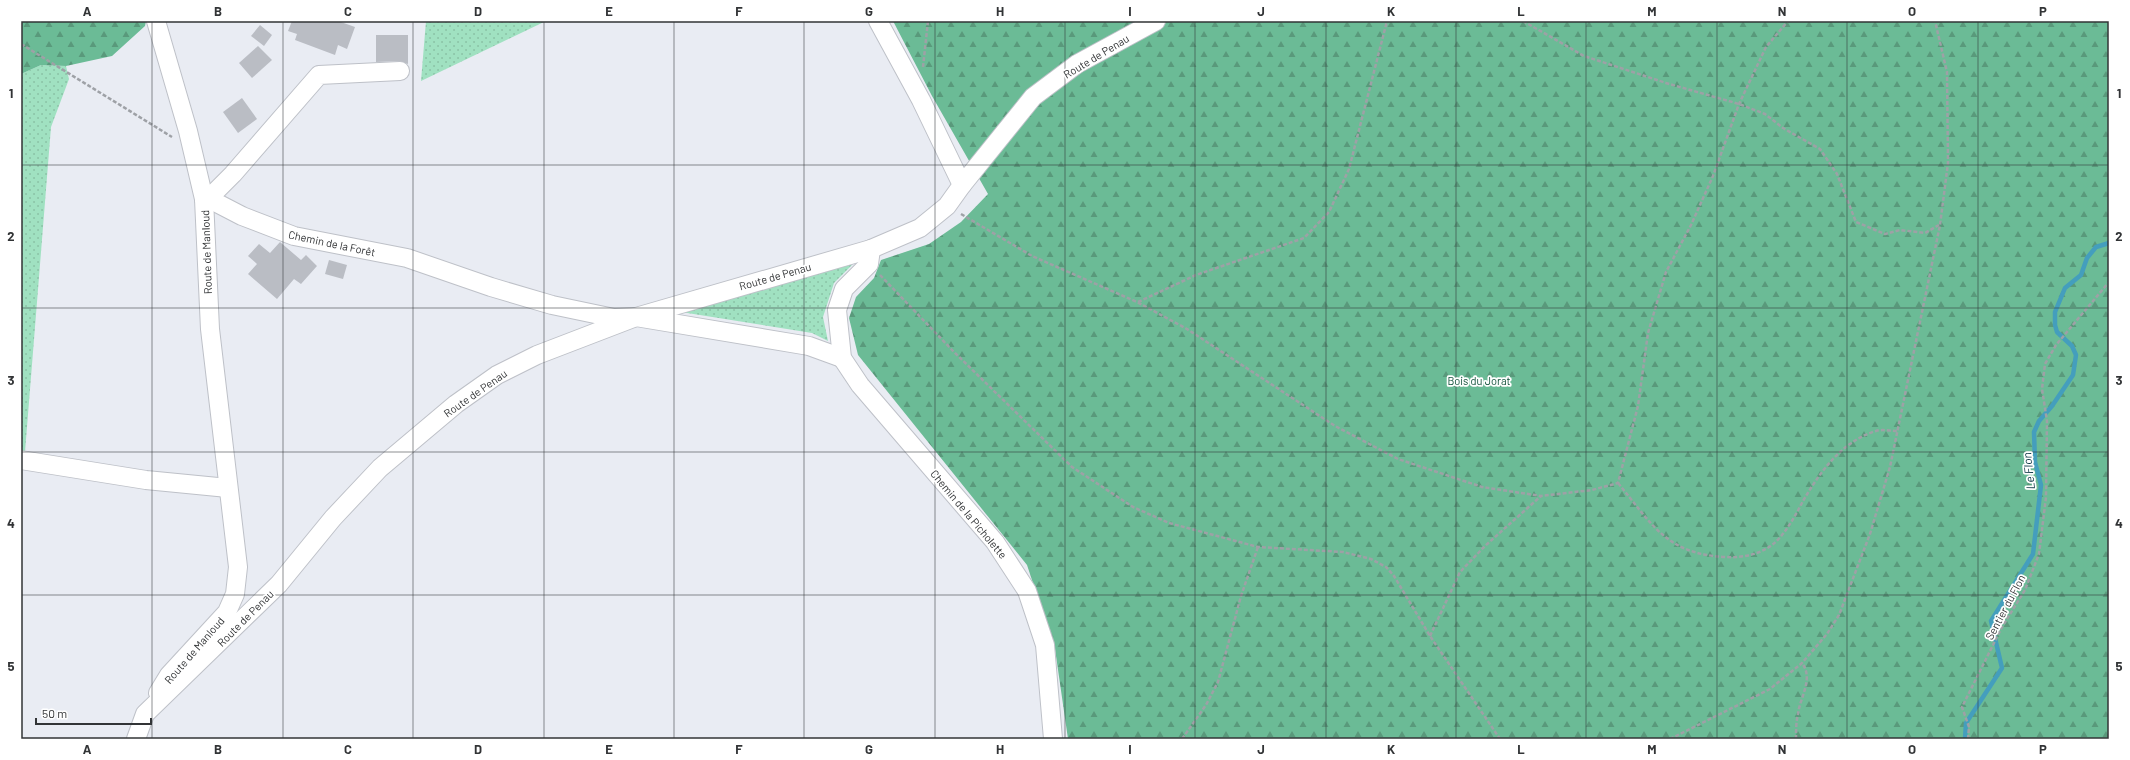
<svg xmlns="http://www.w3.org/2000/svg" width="2130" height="760" viewBox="0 0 2130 760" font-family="Barlow,sans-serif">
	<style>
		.grass { fill: url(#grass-dots) }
		.forest { fill: url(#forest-firs) }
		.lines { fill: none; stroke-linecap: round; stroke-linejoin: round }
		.stream { stroke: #449ebd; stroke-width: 4.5 }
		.building { fill: #babdc4 }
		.minor-casing { stroke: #bec1c8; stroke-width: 20 }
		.path { stroke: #9ea1a6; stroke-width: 2.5; stroke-dasharray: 4 2; stroke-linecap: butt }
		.minor { stroke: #fff; stroke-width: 18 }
		.grid { fill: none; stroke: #323436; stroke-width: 1; stroke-opacity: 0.55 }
		.labels { text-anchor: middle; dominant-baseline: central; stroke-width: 3.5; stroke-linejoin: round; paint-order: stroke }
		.street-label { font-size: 11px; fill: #323436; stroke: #fff }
		.park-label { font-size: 11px; fill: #0e4f37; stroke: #fff }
		.water-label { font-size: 12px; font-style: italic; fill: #0f3846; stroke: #fff }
		.neatline { fill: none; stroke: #323436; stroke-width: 1.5 }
		.grid-label { font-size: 13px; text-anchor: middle; font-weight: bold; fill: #323436 }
	</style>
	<defs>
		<pattern id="grass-dots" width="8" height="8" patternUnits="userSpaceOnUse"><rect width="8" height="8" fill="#a0e1c1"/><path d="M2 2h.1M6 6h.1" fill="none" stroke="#8ac2a6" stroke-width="1.8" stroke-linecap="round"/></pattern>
		<pattern id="forest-firs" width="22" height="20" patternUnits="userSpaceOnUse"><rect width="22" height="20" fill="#6bbb96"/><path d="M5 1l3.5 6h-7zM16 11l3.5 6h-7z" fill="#59997b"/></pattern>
	</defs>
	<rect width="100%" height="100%" fill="#e9ecf3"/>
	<!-- grass -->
	<g class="grass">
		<polygon points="426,21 546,21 421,81"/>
		<polygon points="41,65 66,66 69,79 51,127 25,452 21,452 21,74"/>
		<polygon points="853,264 834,283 823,317 828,341 812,333 681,312"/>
	</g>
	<!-- forest -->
	<g class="forest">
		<polygon points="21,21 146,21 145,26 112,56 66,66 41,65 21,74"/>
		<polygon points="893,21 2109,21 2109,739 1068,739 1055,649 1027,565 858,355 849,318 856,297 874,278 881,260 929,244 961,222 988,194 932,96"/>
	</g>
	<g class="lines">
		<!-- stream -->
		<polyline class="stream" points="1965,739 1966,723 2002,668 1991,621 2033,554 2041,485 2035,462 2034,432 2039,421 2052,406 2073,375 2076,355 2072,346 2057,332 2055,325 2055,312 2065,288 2081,275 2087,258 2096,247 2109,243"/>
	</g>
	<!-- building -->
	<g class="building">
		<polygon points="292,21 338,21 355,27 347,49 338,45 335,55 295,40 297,34 288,31"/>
		<polygon points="260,25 272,35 264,46 251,36"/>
		<polygon points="376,35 408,35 408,64 399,61 376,62"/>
		<polygon points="258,46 272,60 252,78 239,63"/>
		<polygon points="242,98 257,119 238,133 223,112"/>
		<polygon points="280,242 301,260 306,255 317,266 301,284 294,279 277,299 248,274 257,264 248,256 259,244 270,253"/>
		<polygon points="329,260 347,265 343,279 325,274"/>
	</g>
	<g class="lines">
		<defs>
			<g id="minor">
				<polyline points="156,21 188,131 204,199 210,329 238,567 235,594 227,612 169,675 158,693"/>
				<polyline points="962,185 1033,97 1077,64 1156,21"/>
				<polyline points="204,199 215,202 242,216 294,236 407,258 491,287 552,305 614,318 636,317 809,346 842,358"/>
				<polyline points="204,199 215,192 233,174 319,75 400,71"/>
				<polyline points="871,249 869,264 844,289 837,310 842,358 860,385 995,542 1027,591 1045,645 1053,739"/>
				<polyline points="21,460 146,480 228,488"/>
				<polyline points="136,739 145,714 279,584 333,518 380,468 456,404 497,375 537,355 636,317 871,249 920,228 947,206 962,185 921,100 878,21"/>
			</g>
		</defs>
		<!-- minor casing -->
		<use href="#minor" class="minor-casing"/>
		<!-- path -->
		<g class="path">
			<polyline points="1523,21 1584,56 1666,83 1739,104 1765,114 1783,128 1820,149 1837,174 1856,222 1885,234 1900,230 1925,233 1939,225"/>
			<polyline points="21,44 172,137"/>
			<polyline points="923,67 928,21"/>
			<polyline points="961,214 1032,256 1137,302 1187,329 1335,426 1398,459 1482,487 1541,496 1592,490 1618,483 1638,406 1648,333 1666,272 1691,225 1713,176 1739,104 1766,47 1788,21"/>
			<polyline points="880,275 953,351 1072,467 1133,507 1169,523 1258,547 1343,552 1371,559 1386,567 1394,576 1430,636 1500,739"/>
			<polyline points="1138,302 1196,275 1304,238 1329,212 1349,169 1387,21"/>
			<path d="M1618,483C1652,524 1666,554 1725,557C1742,558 1758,555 1772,545C1785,535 1795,516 1803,501C1820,472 1842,441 1876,431C1882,429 1890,431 1897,431"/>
			<polyline points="1430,636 1460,572 1485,546 1541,496"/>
			<polyline points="1182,739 1206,705 1218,682 1241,596 1258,547"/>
			<polyline points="1670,739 1770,689 1802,663 1827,634 1839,615 1870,534 1890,467 1940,225 1948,163 1947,72 1935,21"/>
			<path d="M1796,739C1796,731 1796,722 1798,714C1800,697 1814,679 1802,663"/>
			<polyline points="1968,739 1969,727 1962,707 2002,627 2025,590 2039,554 2046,497 2047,421 2042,389 2045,364 2056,345 2109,282"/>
		</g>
		<!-- minor -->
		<use href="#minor" class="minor"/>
	</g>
	<!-- grid -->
	<path class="grid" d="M152,21V739M283,21V739M413,21V739M544,21V739M674,21V739M804,21V739M935,21V739M1065,21V739M1195,21V739M1326,21V739M1456,21V739M1586,21V739M1717,21V739M1847,21V739M1978,21V739M21,165H2109M21,308H2109M21,452H2109M21,595H2109"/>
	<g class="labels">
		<!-- street labels -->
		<g class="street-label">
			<text transform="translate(1096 56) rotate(-31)">Route de Penau</text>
			<text transform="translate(332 243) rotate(12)">Chemin de la Forêt</text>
			<text transform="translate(206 252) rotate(-92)">Route de Manloud</text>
			<text transform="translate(775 276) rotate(-16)">Route de Penau</text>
			<text transform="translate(475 393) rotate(-35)">Route de Penau</text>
			<text transform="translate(969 514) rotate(50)">Chemin de la Picholette</text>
			<text transform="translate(2005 607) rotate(-62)">Sentier du Flon</text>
			<text transform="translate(245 618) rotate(-45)">Route de Penau</text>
			<text transform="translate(194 650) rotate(-49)">Route de Manloud</text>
		</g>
		<!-- park labels -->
		<g class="park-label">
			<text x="1479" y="380">Bois du Jorat</text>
		</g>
		<!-- water labels -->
		<g class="water-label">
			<text transform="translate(2028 471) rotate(-96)">Le Flon</text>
		</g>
	</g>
	<!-- border -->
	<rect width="2130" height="760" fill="none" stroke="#ffffff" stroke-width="44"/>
	<!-- scale -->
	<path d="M36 718v6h115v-6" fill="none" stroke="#323436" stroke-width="2"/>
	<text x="42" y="718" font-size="12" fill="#323436" stroke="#ffffff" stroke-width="3" paint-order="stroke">50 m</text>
	<rect x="22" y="22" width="2086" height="716" class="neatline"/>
	<g class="grid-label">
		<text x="87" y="16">A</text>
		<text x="218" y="16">B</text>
		<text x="348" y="16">C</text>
		<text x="478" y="16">D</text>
		<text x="609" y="16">E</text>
		<text x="739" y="16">F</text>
		<text x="869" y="16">G</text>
		<text x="1000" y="16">H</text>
		<text x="1130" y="16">I</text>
		<text x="1261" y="16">J</text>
		<text x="1391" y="16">K</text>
		<text x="1521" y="16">L</text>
		<text x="1652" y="16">M</text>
		<text x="1782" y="16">N</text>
		<text x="1912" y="16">O</text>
		<text x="2043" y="16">P</text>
		<text x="11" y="98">1</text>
		<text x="2119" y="98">1</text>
		<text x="11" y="241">2</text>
		<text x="2119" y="241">2</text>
		<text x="11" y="385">3</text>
		<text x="2119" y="385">3</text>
		<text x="11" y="528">4</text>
		<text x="2119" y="528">4</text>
		<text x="11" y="671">5</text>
		<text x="2119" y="671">5</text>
		<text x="87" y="754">A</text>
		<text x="218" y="754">B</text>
		<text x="348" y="754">C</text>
		<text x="478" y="754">D</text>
		<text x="609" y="754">E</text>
		<text x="739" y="754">F</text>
		<text x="869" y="754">G</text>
		<text x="1000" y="754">H</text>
		<text x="1130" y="754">I</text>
		<text x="1261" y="754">J</text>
		<text x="1391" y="754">K</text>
		<text x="1521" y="754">L</text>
		<text x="1652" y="754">M</text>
		<text x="1782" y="754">N</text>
		<text x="1912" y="754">O</text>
		<text x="2043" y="754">P</text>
	</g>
</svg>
